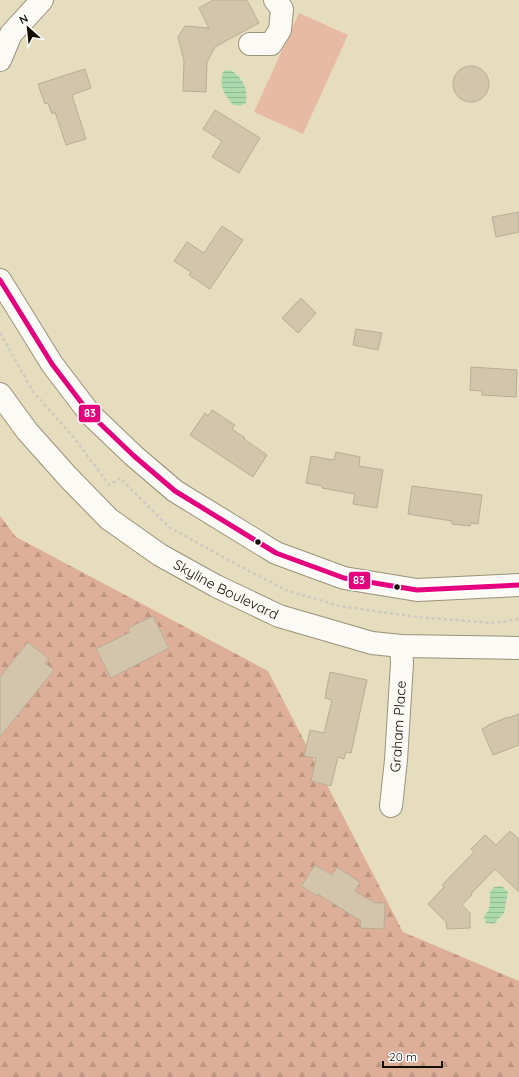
<svg xmlns="http://www.w3.org/2000/svg" width="519" height="1077" viewBox="0 0 519 1077" font-family="Quicksand,sans-serif">
	<style>
		.forest { fill: url(#forest-firs) }
		.park { fill: #e7baa4 }
		.water { fill: url(#water-rules) }
		.building { fill: #d3c5ab; stroke: #b8ad96 }
		.lines { fill: none; stroke-linecap: round; stroke-linejoin: round }
		.minor-casing { stroke: #999279; stroke-width: 24 }
		.major-casing { stroke: #999279; stroke-width: 24 }
		.path { stroke: #ccc9c0; stroke-width: 2.5; stroke-dasharray: 3 3; stroke-linecap: butt }
		.minor { stroke: #fbfaf5; stroke-width: 22 }
		.major { stroke: #fbfaf5; stroke-width: 22 }
		.bus-1-casing { stroke: #fff; stroke-width: 8 }
		.bus-1 { stroke: #e5007d; stroke-width: 5 }
		.bus-dot { fill: #140e00; stroke: #fff; stroke-width: 1.5 }
		.labels { text-anchor: middle; dominant-baseline: central; stroke-width: 3; stroke-linejoin: round; paint-order: stroke }
		.street-label { font-size: 14px; fill: #140e00; stroke: #fff }
		.line-badge { stroke: #fff; stroke-width: 1.5 }
		.badge-label { font-size: 11px; text-anchor: middle; font-weight: bold; fill: #fff }
	</style>
	<defs>
		<pattern id="forest-firs" width="22" height="20" patternUnits="userSpaceOnUse"><rect width="22" height="20" fill="#deaf98"/><path d="M5 1l3.5 6h-7zM16 11l3.5 6h-7z" fill="#be9581"/></pattern>
		<pattern id="water-rules" width="6" height="5" patternUnits="userSpaceOnUse"><rect width="6" height="5" fill="#acdaad"/><path d="M0 2.5h6" fill="none" stroke="#93ba93"/></pattern>
	</defs>
	<rect width="100%" height="100%" fill="#e6ddbe"/>
	<!-- forest -->
	<polygon class="forest" points="0,516 16,537 268,671 403,932 519,981 519,1077 0,1077"/>
	<!-- park -->
	<polygon class="park" points="299,13 348,35 303,134 254,112"/>
	<!-- water -->
	<g class="water">
		<path d="M231,70C243,78 248,89 246,103L240,106L233,105C223,93 219,86 223,71Z"/>
		<path d="M502,886L508,892L504,913L494,924L486,923L484,917C491,907 490,905 490,892L494,887Z"/>
	</g>
	<!-- building -->
	<g class="building">
		<polygon points="213,0 247,0 259,23 215,47 207,62 206,92 183,91 184,61 178,37 185,26 209,28 199,8"/>
		<circle cx="471" cy="84" r="18"/>
		<polygon points="85,69 91,88 72,95 86,139 66,145 55,112 52,114 48,103 45,104 38,84"/>
		<polygon points="215,110 260,138 239,173 212,157 222,141 203,129"/>
		<polygon points="519,212 519,232 496,237 492,217"/>
		<polygon points="222,226 243,240 210,289 189,275 191,272 174,261 187,242 204,253"/>
		<polygon points="301,298 316,313 298,333 282,318"/>
		<polygon points="356,329 382,333 378,350 353,345"/>
		<polygon points="471,367 517,370 516,397 482,395 482,391 470,390"/>
		<polygon points="212,410 235,425 232,429 245,438 244,439 267,455 253,477 190,435 205,413 208,416"/>
		<polygon points="336,452 360,457 359,466 383,470 377,508 353,504 355,494 322,488 322,486 306,483 311,456 334,460"/>
		<polygon points="412,486 482,495 478,524 471,523 470,526 452,524 452,521 408,514"/>
		<polygon points="153,616 169,648 111,678 96,649 130,632 128,628"/>
		<polygon points="28,642 49,659 45,663 54,670 0,737 0,677"/>
		<polygon points="330,672 367,680 351,753 346,752 344,759 338,757 331,786 311,781 316,758 304,756 310,730 324,733 332,700 325,698"/>
		<polygon points="519,714 519,745 493,755 482,729 488,726 488,725 508,717 508,718"/>
		<polygon points="510,831 519,839 519,892 495,869 471,894 472,895 462,905 470,913 470,928 447,929 446,922 428,904 444,887 442,885 474,852 471,849 485,835 496,845"/>
		<polygon points="315,865 332,875 337,867 360,882 355,891 375,903 385,903 384,929 360,928 361,921 318,894 317,896 301,886"/>
	</g>
	<g class="lines">
		<defs>
			<g id="minor">
				<polyline points="250,44 271,44 280,30 282,9 275,0"/>
				<polyline points="0,60 11,34 42,0"/>
				<path id="s1" d="M391,806L396,760L402,663L401,646"/>
			</g>
			<g id="major">
				<polyline points="0,280 52,364 90,414 134,456 175,491 276,553 344,578 417,590 519,585"/>
				<path id="s2" d="M0,394L27,431L68,477L109,519L160,555L216,586L279,616L372,643L401,646L519,648"/>
			</g>
		</defs>
		<!-- minor casing -->
		<use href="#minor" class="minor-casing"/>
		<!-- major casing -->
		<use href="#major" class="major-casing"/>
		<!-- path -->
		<polyline class="path" points="0,333 34,393 72,435 109,485 120,478 169,527 241,567 288,591 340,606 417,617 493,623 519,619"/>
		<!-- minor -->
		<use href="#minor" class="minor"/>
		<!-- major -->
		<use href="#major" class="major"/>
		<defs>
			<polyline id="bus-1" points="0,280 52,364 90,414 134,456 175,491 276,553 344,578 417,590 519,585"/>
		</defs>
		<!-- bus-1 casing -->
		<use href="#bus-1" class="bus-1-casing"/>
		<!-- bus-1 -->
		<use href="#bus-1" class="bus-1"/>
	</g>
	<!-- markers -->
	<g class="bus-dot">
		<circle cx="258" cy="542" r="3.5"/>
		<circle cx="397" cy="587" r="3.5"/>
	</g>
	<g class="labels">
		<!-- street labels -->
		<g class="street-label">
			<text stroke="none"><textPath href="#s2" startOffset="303">Skyline Boulevard</textPath></text>
			<text stroke="none"><textPath href="#s1" startOffset="80">Graham Place</textPath></text>
		</g>
	</g>
	<g class="line-badge">
		<rect x="78" y="404" width="23" height="19" rx="4" fill="#e5007d"/>
		<rect x="348" y="571" width="23" height="19" rx="4" fill="#e5007d"/>
	</g>
	<g class="badge-label">
		<text x="90" y="417">83</text>
		<text x="359" y="584">83</text>
	</g>
	<!-- north arrow -->
	<g transform="translate(28 28) rotate(333)" stroke="#ffffff" stroke-width="3" paint-order="stroke">
	<path d="M0-3L7 15L0 10L-7 15Z" fill="#140e00"/>
	<text y="-6" font-size="11" font-weight="bold" text-anchor="middle" fill="#140e00">N</text>
	</g>
	<!-- scale -->
	<path d="M383 1061v6h59v-6" fill="none" stroke="#140e00" stroke-width="2"/>
	<text x="389" y="1061" font-size="12" fill="#140e00" stroke="#ffffff" stroke-width="3" paint-order="stroke">20 m</text>
</svg>
